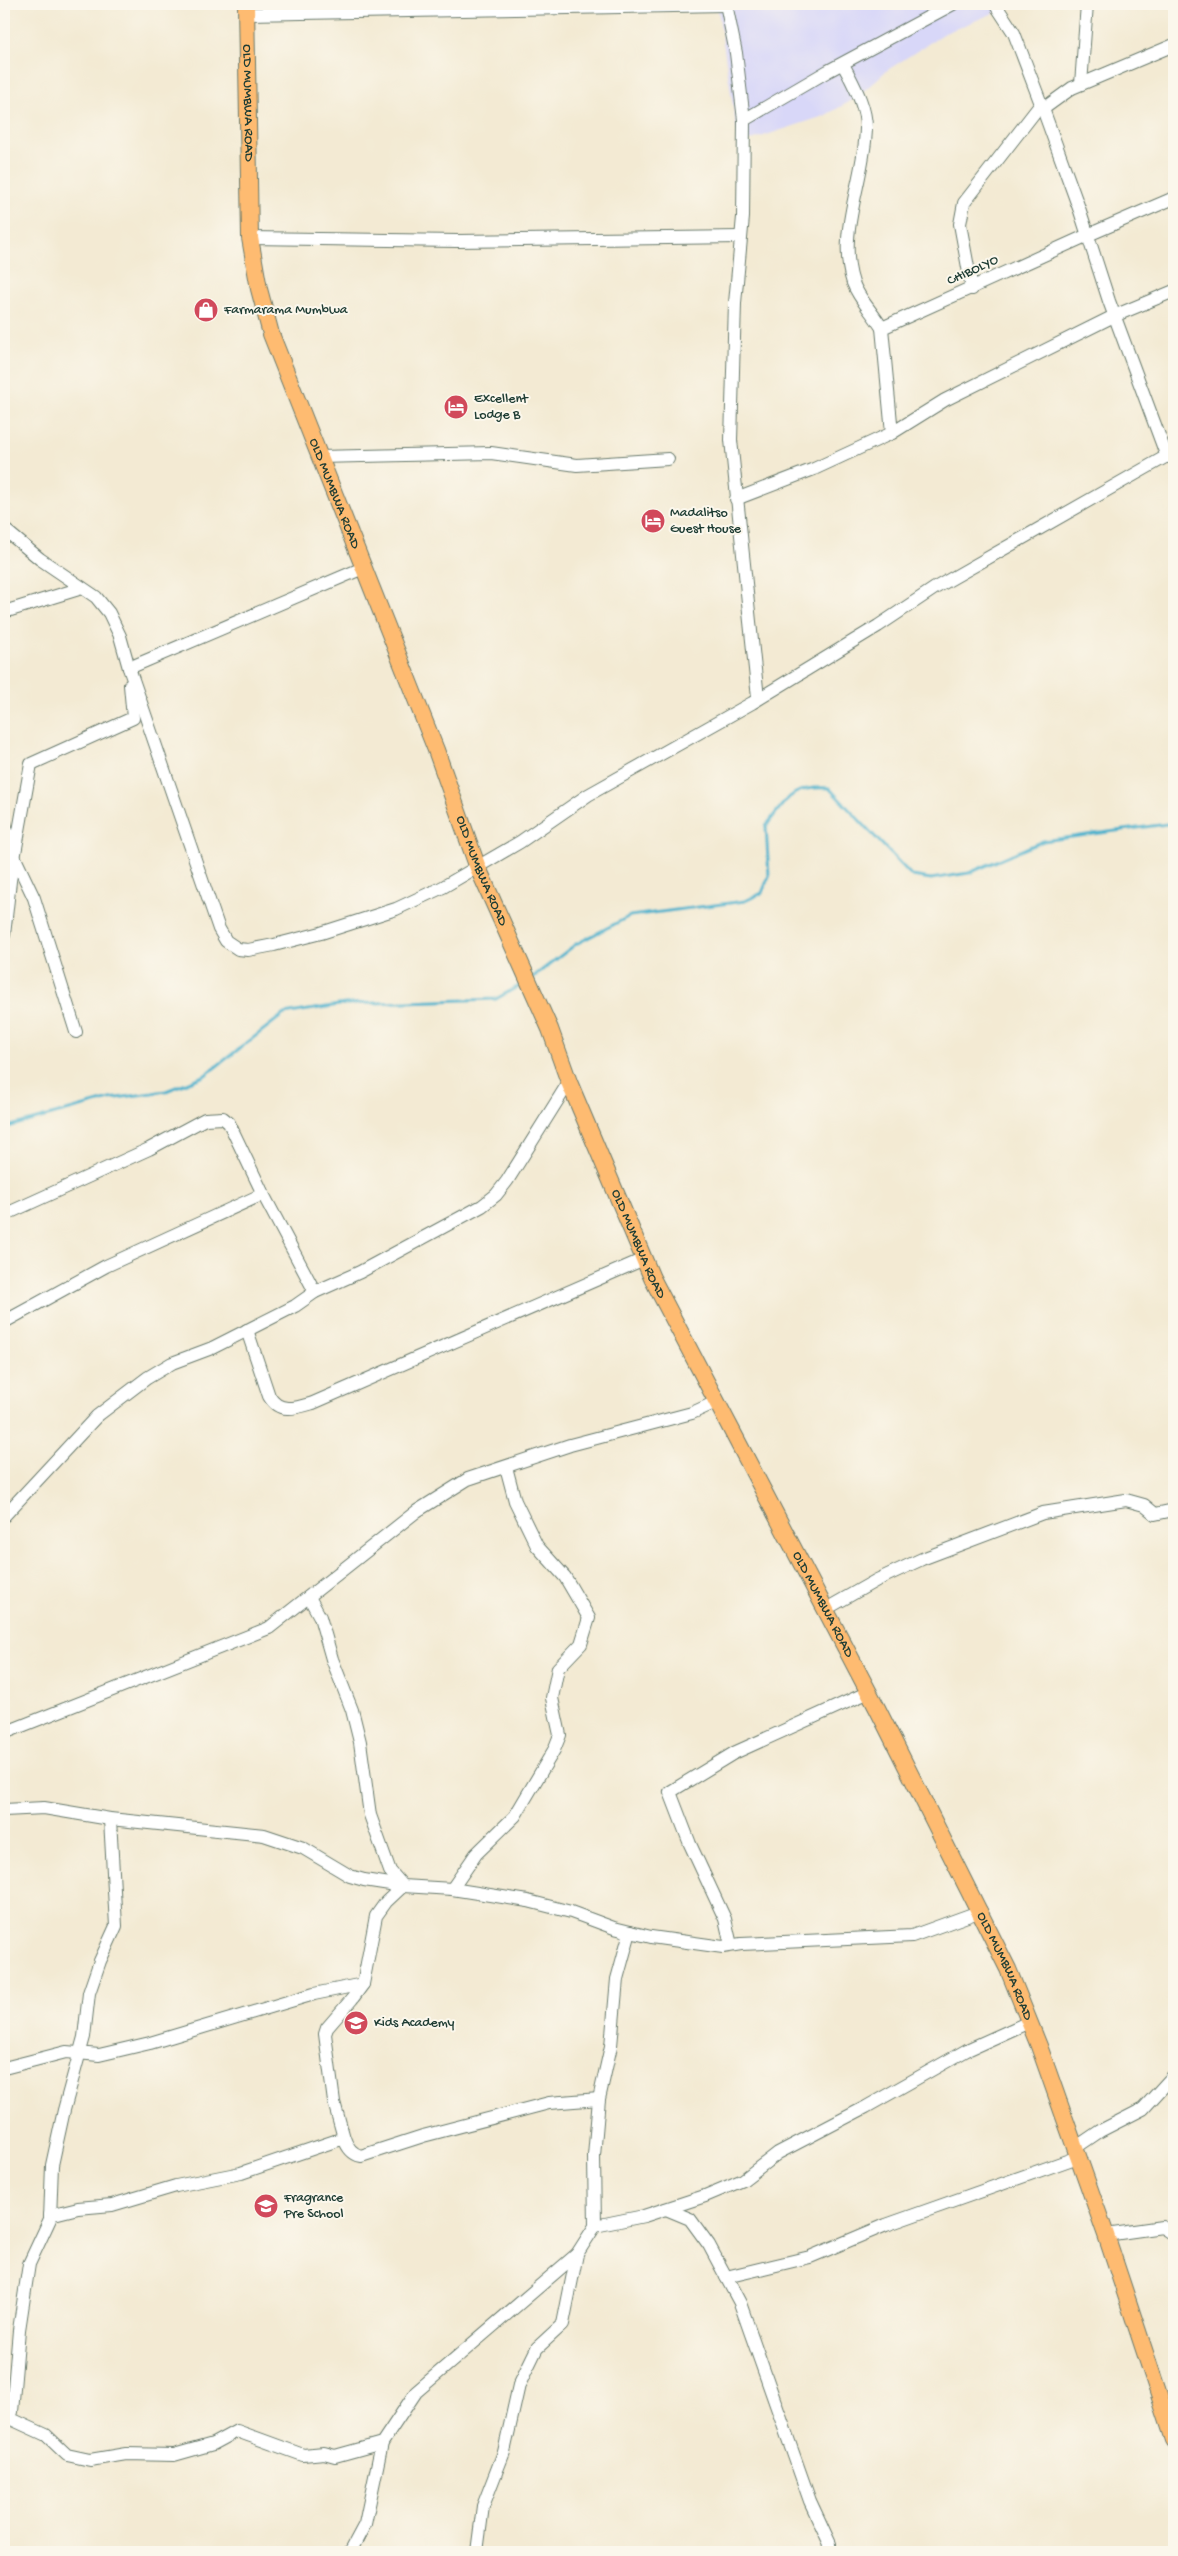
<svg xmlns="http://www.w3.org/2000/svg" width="1178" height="2556" viewBox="0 0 1178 2556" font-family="'Gochi Hand',sans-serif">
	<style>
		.built { fill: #d8d7f8 }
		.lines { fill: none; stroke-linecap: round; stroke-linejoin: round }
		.stream { stroke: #4eb2cd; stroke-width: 3 }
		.minor-casing { stroke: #697a6c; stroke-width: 14 }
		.major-casing { stroke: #697a6c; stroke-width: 18 }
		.minor { stroke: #fff; stroke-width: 12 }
		.major { stroke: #febb71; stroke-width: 16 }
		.labels { text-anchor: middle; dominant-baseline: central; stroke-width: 4; stroke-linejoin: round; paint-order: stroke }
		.street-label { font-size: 14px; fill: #1f3d34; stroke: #fbf7ec }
		.poi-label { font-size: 14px; fill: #1f3d34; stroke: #fbf7ec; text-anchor: start }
	</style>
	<rect width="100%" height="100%" fill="#fbf7ec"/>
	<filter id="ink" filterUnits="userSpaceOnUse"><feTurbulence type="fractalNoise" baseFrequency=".02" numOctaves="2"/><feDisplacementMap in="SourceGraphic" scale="10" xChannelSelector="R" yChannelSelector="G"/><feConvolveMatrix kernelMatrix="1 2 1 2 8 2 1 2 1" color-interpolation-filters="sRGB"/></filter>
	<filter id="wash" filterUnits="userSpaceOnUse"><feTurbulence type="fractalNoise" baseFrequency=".0096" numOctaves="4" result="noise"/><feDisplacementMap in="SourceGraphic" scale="20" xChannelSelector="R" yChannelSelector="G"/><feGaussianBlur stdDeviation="1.12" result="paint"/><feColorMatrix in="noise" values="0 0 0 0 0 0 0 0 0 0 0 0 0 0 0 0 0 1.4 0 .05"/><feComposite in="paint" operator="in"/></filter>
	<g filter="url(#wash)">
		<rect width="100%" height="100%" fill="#f3ead3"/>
		<!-- built -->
		<polygon class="built" points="717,4 1016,4 945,33 886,71 856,98 824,116 739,144"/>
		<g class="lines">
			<!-- stream -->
			<g class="stream">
				<path d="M533,977L576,944L630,916L745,901L762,893L769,876L766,826C788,798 790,786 829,788L912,876L931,879L969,873L1043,841L1174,823"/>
				<polyline points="4,1128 110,1099 166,1091 204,1076 284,1014 345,1004 496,999 524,983"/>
			</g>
		</g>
	</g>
	<g filter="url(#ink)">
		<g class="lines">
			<defs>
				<g id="minor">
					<polyline points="726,4 736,53 744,120 743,217 735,303 731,440 758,698"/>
					<polyline points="995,4 1014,33 1043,109 1080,211 1109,301 1167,457"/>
					<polyline points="246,14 726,5"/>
					<path d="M843,64C853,84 866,105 866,128C865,179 836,233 853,283C859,299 873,313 882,328"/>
					<polyline points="1081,84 1087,4"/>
					<polyline points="1043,109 1072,88 1174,45"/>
					<polyline points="744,120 828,71 953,4"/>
					<polyline points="250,238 457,241 741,237"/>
					<polyline points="972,289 960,224 964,203 1041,104"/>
					<polyline points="892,433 882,328 1088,235 1174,198"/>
					<polyline points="319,457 491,453 577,465 668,459"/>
					<polyline points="736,499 814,469 892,433 945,400 1114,316 1174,291"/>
					<polyline points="4,529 40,559 96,597 109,613 120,636 129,668 363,568"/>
					<polyline points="4,612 82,588"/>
					<polyline points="129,668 219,929 226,941 238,949 248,950 274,945 321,933 396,909 443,887 520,842 588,795 752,703 878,626 935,588 1174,452"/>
					<polyline points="4,821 14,856 34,898 76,1032"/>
					<polyline points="4,935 10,881 31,764 133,718 130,685"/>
					<polyline points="4,1215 149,1149 205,1119 223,1118 229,1123 263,1194 315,1292"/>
					<polyline points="4,1322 106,1266 263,1194"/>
					<path d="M247,1330L269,1396C279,1414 296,1408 313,1403L644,1259"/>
					<polyline points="4,1516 97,1416 147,1378 172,1363 212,1348 295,1306 315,1292 360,1272 482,1206 496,1195 507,1181 569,1082"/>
					<polyline points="826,1609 877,1580 922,1559 1043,1513 1126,1500 1144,1505 1155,1514 1174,1510"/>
					<polyline points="4,1733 269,1628 417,1511 468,1479 570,1445 692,1413 716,1402"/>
					<polyline points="4,1810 44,1808 110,1819 264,1835 303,1848 350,1876 364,1880 403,1886 452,1889 528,1901 571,1912 614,1928 651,1937 723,1947 741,1944 912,1936 981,1911"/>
					<polyline points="452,1889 476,1854 515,1816 554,1750 560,1735 552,1698 558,1668 581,1644 589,1618 565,1577 537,1546 515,1501 506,1467"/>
					<polyline points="731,1945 725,1919 690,1844 670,1792 734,1753 869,1692"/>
					<polyline points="4,2068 66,2052 99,2055 150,2043 314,1994 363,1984"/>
					<path d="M344,2138C347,2147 352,2154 361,2156L423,2136L549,2103L599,2099"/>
					<polyline points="1075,2148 1100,2131 1143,2109 1174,2075"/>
					<polyline points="666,2209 690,2219 709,2245 740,2303 810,2501 830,2544 829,2552"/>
					<polyline points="50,2215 78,2208 112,2205 176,2186 241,2173 344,2138 334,2102 325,2034 327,2028 352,1999 363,1984 376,1916 386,1902 403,1886 390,1871 370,1815 360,1742 352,1710 332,1659 320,1617 309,1597"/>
					<polyline points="595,2226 644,2216 705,2196 743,2180 778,2153 866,2107 967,2050 1029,2022"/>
					<polyline points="1106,2235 1162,2227 1174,2235"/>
					<polyline points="726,2277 810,2257 886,2225 1078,2157"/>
					<polyline points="4,2417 9,2418 12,2412 19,2330 29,2264 50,2219 52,2165 64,2110 84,2037 89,1993 100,1961 116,1926 110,1819"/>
					<polyline points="9,2418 46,2435 67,2455 90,2460 126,2454 174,2455 213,2444 237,2431 303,2455 324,2453 335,2456 382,2443 416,2392 577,2254 595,2226 594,2156 599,2099 611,2046 617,1979 630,1932"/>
					<polyline points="350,2552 365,2524 382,2443"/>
					<polyline points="477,2552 483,2506 504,2452 519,2385 537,2348 563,2324 577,2254"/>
				</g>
				<g id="major">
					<path id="s1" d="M246,4L250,238L259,289L271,334L436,750L478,868L550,1029L569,1082L652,1278L877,1708L1008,1969L1039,2046L1106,2235L1174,2440"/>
				</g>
			</defs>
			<!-- minor casing -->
			<use href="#minor" class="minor-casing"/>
			<!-- major casing -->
			<use href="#major" class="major-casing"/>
			<!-- minor -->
			<use href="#minor" class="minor"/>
			<!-- major -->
			<use href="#major" class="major"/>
		</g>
	</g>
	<!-- icons -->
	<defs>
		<symbol id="shop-disc" viewBox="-11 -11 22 22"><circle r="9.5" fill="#d1495b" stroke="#fbf7ec"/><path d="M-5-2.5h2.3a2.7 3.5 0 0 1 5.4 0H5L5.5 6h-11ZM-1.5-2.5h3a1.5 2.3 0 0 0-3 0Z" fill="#fff"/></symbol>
		<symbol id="hotel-disc" viewBox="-11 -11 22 22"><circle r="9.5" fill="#d1495b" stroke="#fbf7ec"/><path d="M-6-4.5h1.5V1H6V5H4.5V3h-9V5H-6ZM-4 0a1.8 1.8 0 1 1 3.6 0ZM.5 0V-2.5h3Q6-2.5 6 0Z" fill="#fff"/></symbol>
		<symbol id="school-disc" viewBox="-11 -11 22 22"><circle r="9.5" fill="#d1495b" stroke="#fbf7ec"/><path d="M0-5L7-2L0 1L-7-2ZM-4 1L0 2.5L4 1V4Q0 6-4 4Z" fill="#fff"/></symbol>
	</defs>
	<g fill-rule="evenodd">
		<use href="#shop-disc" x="192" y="296" width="28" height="28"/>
		<use href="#hotel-disc" x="442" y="393" width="28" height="28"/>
		<use href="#hotel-disc" x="639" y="507" width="28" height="28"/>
		<use href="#school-disc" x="342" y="2009" width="28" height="28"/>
		<use href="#school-disc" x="252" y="2192" width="28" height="28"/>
	</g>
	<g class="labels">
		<!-- street labels -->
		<g class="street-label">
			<text stroke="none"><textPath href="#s1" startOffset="99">OLD MUMBWA ROAD</textPath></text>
			<text transform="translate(973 271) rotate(-25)">CHIBOLYO</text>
			<text stroke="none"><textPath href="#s1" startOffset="504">OLD MUMBWA ROAD</textPath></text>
			<text stroke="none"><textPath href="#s1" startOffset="909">OLD MUMBWA ROAD</textPath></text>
			<text stroke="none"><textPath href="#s1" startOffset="1314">OLD MUMBWA ROAD</textPath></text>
			<text stroke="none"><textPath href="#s1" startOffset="1719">OLD MUMBWA ROAD</textPath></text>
			<text stroke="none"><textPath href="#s1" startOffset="2124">OLD MUMBWA ROAD</textPath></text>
		</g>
		<!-- poi labels -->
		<g class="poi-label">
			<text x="224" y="310">Farmarama Mumbwa</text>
			<text x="474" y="399">Excellent<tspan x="474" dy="16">Lodge B</tspan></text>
			<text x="670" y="513">Madalitso<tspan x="670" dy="16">Guest House</tspan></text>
			<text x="374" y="2023">Kids Academy</text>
			<text x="284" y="2198">Fragrance<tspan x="284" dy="16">Pre School</tspan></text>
		</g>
	</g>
	<!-- margin -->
	<rect width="1178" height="2556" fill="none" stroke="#fbf7ec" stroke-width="20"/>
</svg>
